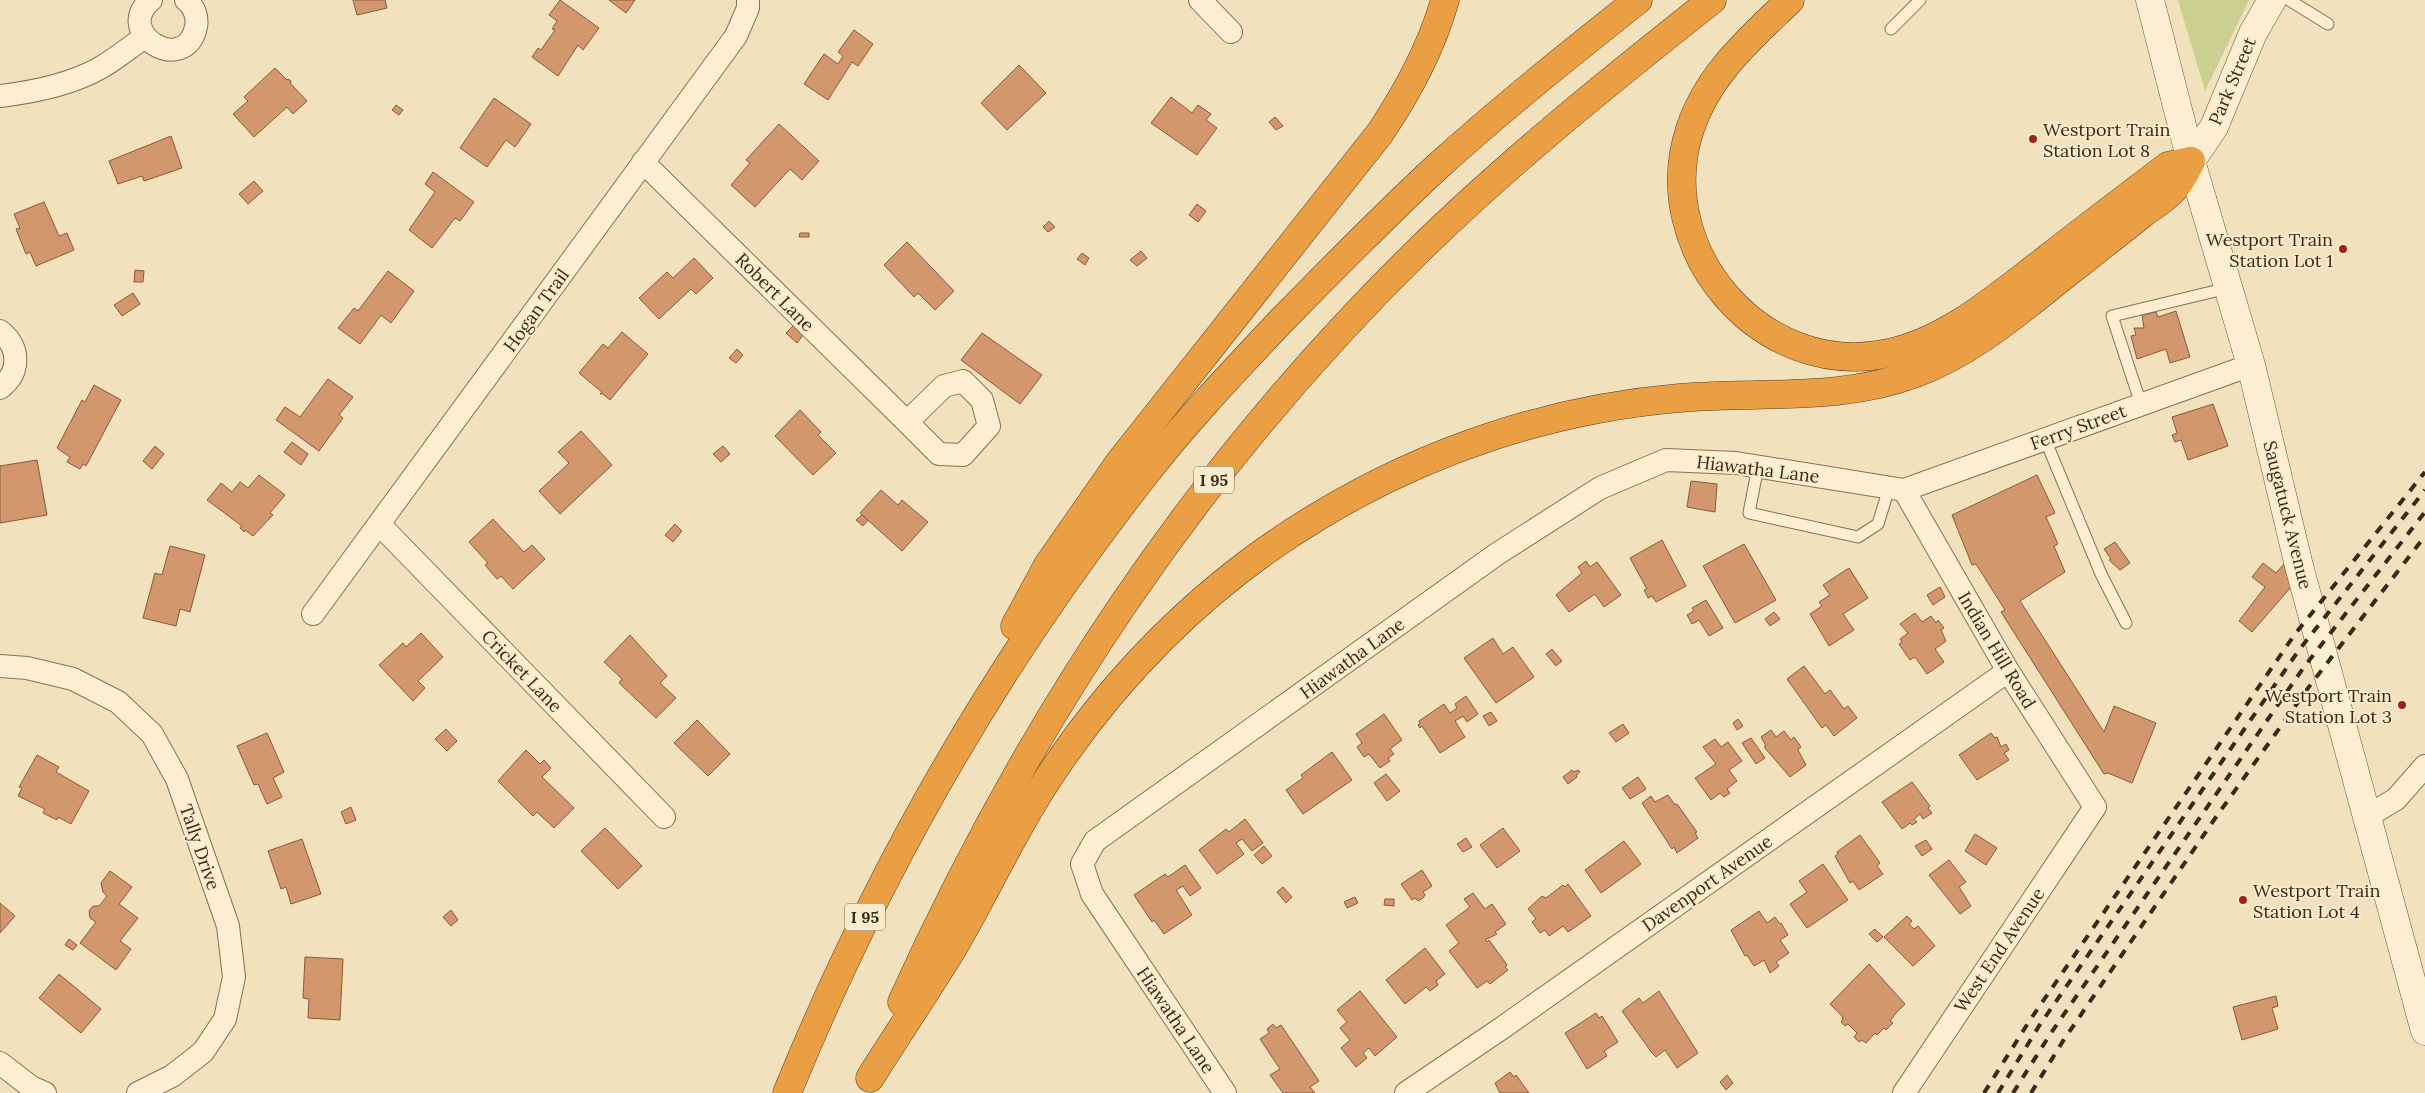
<svg xmlns="http://www.w3.org/2000/svg" width="2425" height="1093" viewBox="0 0 2425 1093" font-family="Lora,serif">
	<style>
		.green { fill: #c9d090 }
		.building { fill: #d3976e; stroke: #8c5838 }
		.lines { fill: none; stroke-linecap: round; stroke-linejoin: round }
		.lane-casing { stroke: #8a7054; stroke-width: 13 }
		.street-casing { stroke: #8a7054; stroke-width: 24 }
		.secondary-casing { stroke: #6c5138; stroke-width: 29 }
		.highway-casing { stroke: #573e29; stroke-width: 29 }
		.lane { stroke: #fceed0; stroke-width: 11 }
		.street { stroke: #fceed0; stroke-width: 22 }
		.secondary { stroke: #fceed0; stroke-width: 28 }
		.highway { stroke: #ea9f44; stroke-width: 28 }
		.rail { stroke: #38291a; stroke-width: 4; stroke-dasharray: 9 9; stroke-linecap: butt }
		.poi-dot { fill: #9f1f21; stroke: #f8ebcc; stroke-width: 2 }
		.labels { text-anchor: middle; dominant-baseline: central; stroke-width: 4; stroke-linejoin: round; paint-order: stroke }
		.shield { fill: #f8ebcc; stroke: #72634f; stroke-width: 1 }
		.shield-label { font-size: 16px; font-weight: bold; fill: #38291a }
		.street-label { font-size: 18px; fill: #38291a; stroke: #f8ebcc }
		.poi-label { font-size: 18px; fill: #38291a; stroke: #f8ebcc; text-anchor: start }
	</style>
	<rect width="100%" height="100%" fill="#f1e1bc"/>
	<!-- green -->
	<polygon class="green" points="2178,0 2249,0 2205,91"/>
	<!-- building -->
	<g class="building">
		<polygon points="353,0 385,0 387,8 357,15"/>
		<polygon points="560,0 599,28 583,50 578,45 558,76 532,57 538,48 541,50 555,30 552,29 557,21 549,15"/>
		<polygon points="609,0 635,0 626,13"/>
		<polygon points="854,30 873,44 858,66 852,62 828,100 804,84 824,54 838,64 843,56 838,52"/>
		<polygon points="1019,65 1046,93 1007,130 981,103"/>
		<polygon points="275,68 287,80 288,79 291,81 290,83 307,101 293,114 287,107 254,137 233,114 248,101 244,97"/>
		<polygon points="1171,97 1192,113 1198,105 1211,114 1206,120 1217,128 1197,155 1151,123"/>
		<polygon points="494,98 531,124 515,147 506,140 487,167 460,148"/>
		<polygon points="396,105 403,110 399,115 392,110"/>
		<polygon points="1275,117 1283,126 1276,130 1269,122"/>
		<polygon points="779,124 819,161 802,180 790,169 755,207 731,185 750,163 746,160"/>
		<polygon points="171,136 182,168 144,181 142,176 118,184 109,161"/>
		<polygon points="433,172 474,202 460,221 455,218 432,248 409,230 435,192 425,184"/>
		<polygon points="254,181 263,191 248,204 239,194"/>
		<polygon points="44,202 59,236 67,233 74,250 36,266 30,252 26,254 16,229 20,228 14,214"/>
		<polygon points="1197,204 1206,211 1198,222 1189,215"/>
		<polygon points="1049,221 1055,227 1048,232 1043,227"/>
		<polygon points="800,233 809,233 809,237 799,237"/>
		<polygon points="907,242 954,291 935,310 918,293 914,297 884,265"/>
		<polygon points="1141,251 1147,258 1137,266 1130,260"/>
		<polygon points="1082,253 1089,258 1085,265 1077,259"/>
		<polygon points="694,258 713,278 696,294 691,289 659,319 639,298 667,272 673,278"/>
		<polygon points="135,270 144,271 143,282 134,282"/>
		<polygon points="388,271 414,291 391,323 381,315 360,344 338,328 354,308 358,311"/>
		<polygon points="133,293 140,304 122,316 114,305"/>
		<polygon points="2176,311 2190,357 2170,363 2166,349 2137,359 2131,336 2136,335 2134,328 2144,328 2142,315 2156,312 2158,317"/>
		<polygon points="793,326 803,335 797,343 786,333"/>
		<polygon points="622,332 648,354 610,400 603,394 600,394 602,392 579,373 603,344 608,348"/>
		<polygon points="982,333 1042,375 1020,404 961,360"/>
		<polygon points="737,349 743,355 736,363 729,358"/>
		<polygon points="328,379 353,397 339,415 343,418 319,451 276,420 285,407 300,417"/>
		<polygon points="94,385 121,400 86,466 83,464 80,469 67,462 70,457 57,448 82,400 85,402"/>
		<polygon points="2213,404 2228,446 2188,460 2181,440 2175,442 2172,435 2177,433 2172,417"/>
		<polygon points="800,410 821,432 818,435 836,453 813,475 775,436"/>
		<polygon points="581,431 612,465 560,514 539,491 569,463 558,452"/>
		<polygon points="292,442 308,454 301,465 284,452"/>
		<polygon points="155,446 164,454 152,469 143,461"/>
		<polygon points="723,446 730,454 721,462 713,454"/>
		<polygon points="37,460 47,515 0,523 0,466"/>
		<polygon points="259,475 285,495 270,513 273,515 253,536 245,530 244,532 240,528 242,526 207,500 221,483 232,492 240,482 248,488"/>
		<polygon points="2037,475 2055,513 2046,517 2058,544 2054,546 2065,572 2020,601 2104,732 2114,706 2156,723 2132,783 2108,773 2104,774 2001,612 2005,610 1976,564 1972,565 1952,515"/>
		<polygon points="1691,481 1717,484 1715,512 1687,507"/>
		<polygon points="881,490 898,505 902,500 928,522 902,551 860,513"/>
		<polygon points="862,515 868,520 863,526 856,520"/>
		<polygon points="493,519 524,552 532,545 545,559 513,589 501,576 497,579 485,565 488,563 469,542"/>
		<polygon points="675,524 682,531 673,542 665,535"/>
		<polygon points="1662,540 1686,586 1656,602 1652,596 1648,598 1644,590 1647,589 1630,558"/>
		<polygon points="2115,542 2130,563 2120,570 2109,560 2111,559 2104,549"/>
		<polygon points="1744,544 1776,600 1735,623 1703,566"/>
		<polygon points="170,546 205,555 190,612 180,609 176,626 143,618 155,573 162,575"/>
		<polygon points="1586,561 1590,567 1597,562 1621,595 1604,607 1595,594 1569,612 1556,595 1582,573 1578,567"/>
		<polygon points="2263,563 2276,573 2284,564 2291,587 2252,632 2239,621 2265,587 2252,577"/>
		<polygon points="1849,568 1868,598 1843,614 1854,630 1829,646 1810,614 1822,606 1819,602 1830,595 1823,585"/>
		<polygon points="1940,587 1945,597 1933,605 1927,595"/>
		<polygon points="1706,600 1723,628 1709,636 1699,620 1692,624 1687,615 1694,611 1692,608"/>
		<polygon points="1774,612 1780,619 1770,626 1765,619"/>
		<polygon points="1915,613 1922,622 1931,616 1936,623 1938,620 1944,628 1941,630 1946,641 1935,649 1944,662 1927,674 1915,657 1910,660 1899,644 1902,642 1900,639 1908,633 1900,624"/>
		<polygon points="421,633 443,657 418,681 425,688 413,701 379,665 403,643 406,647"/>
		<polygon points="630,635 667,676 660,683 676,698 656,718 619,683 622,679 604,662"/>
		<polygon points="1493,638 1503,654 1513,647 1534,677 1496,703 1464,658"/>
		<polygon points="1552,649 1562,661 1556,666 1546,654"/>
		<polygon points="1804,666 1825,694 1830,690 1844,709 1848,706 1857,718 1834,736 1826,725 1822,728 1787,679"/>
		<polygon points="1466,696 1478,714 1467,722 1463,716 1455,721 1465,737 1440,753 1422,726 1420,728 1418,725 1420,724 1419,721 1444,704 1450,713 1457,708 1455,704"/>
		<polygon points="1491,712 1497,721 1489,726 1483,716"/>
		<polygon points="1384,714 1402,740 1390,749 1394,754 1388,758 1390,761 1380,768 1369,754 1364,757 1357,747 1362,743 1356,734"/>
		<polygon points="1738,719 1743,726 1737,730 1733,723"/>
		<polygon points="697,720 730,754 708,776 674,743"/>
		<polygon points="1623,724 1629,733 1616,742 1609,733"/>
		<polygon points="446,729 457,741 447,751 435,739"/>
		<polygon points="1771,730 1776,737 1784,731 1791,740 1794,737 1801,747 1798,750 1806,765 1790,777 1764,747 1766,746 1761,737"/>
		<polygon points="267,733 284,772 273,778 282,797 267,804 258,784 254,785 237,746"/>
		<polygon points="1991,733 1995,738 1997,737 2001,747 2006,744 2009,750 2004,753 2009,760 1977,780 1959,755"/>
		<polygon points="1751,738 1765,758 1756,764 1742,743"/>
		<polygon points="1715,739 1721,747 1728,742 1742,761 1729,770 1737,781 1727,789 1730,793 1724,797 1720,793 1711,800 1695,778 1716,764 1703,747"/>
		<polygon points="526,750 540,764 544,760 551,768 542,777 574,808 554,828 537,812 533,816 498,781"/>
		<polygon points="1332,752 1352,780 1303,814 1286,790 1303,778 1301,775"/>
		<polygon points="37,755 59,767 56,772 89,791 71,824 58,817 57,820 43,813 45,809 18,796 22,788 19,787"/>
		<polygon points="1572,770 1574,772 1578,770 1580,772 1576,775 1577,777 1568,784 1563,777"/>
		<polygon points="1386,774 1400,791 1387,801 1374,783"/>
		<polygon points="1638,777 1646,789 1630,799 1622,788"/>
		<polygon points="1912,782 1930,806 1928,808 1932,813 1923,819 1920,814 1914,819 1917,822 1912,825 1910,823 1902,829 1882,802"/>
		<polygon points="1668,795 1675,805 1677,804 1697,832 1695,833 1698,838 1677,853 1674,847 1672,849 1642,803 1651,796 1655,802"/>
		<polygon points="351,807 356,820 346,824 341,812"/>
		<polygon points="1245,819 1263,843 1252,851 1242,839 1236,843 1244,854 1217,874 1199,850 1226,829 1229,832"/>
		<polygon points="605,828 642,866 618,889 581,851"/>
		<polygon points="1503,828 1520,851 1497,868 1480,845"/>
		<polygon points="1975,834 1997,848 1986,865 1965,851"/>
		<polygon points="1860,835 1880,863 1877,866 1883,874 1859,890 1853,881 1850,883 1835,856 1838,854 1837,852"/>
		<polygon points="1466,838 1472,847 1463,852 1457,844"/>
		<polygon points="302,839 321,894 291,904 286,887 281,889 268,851"/>
		<polygon points="1926,840 1932,849 1922,856 1915,846"/>
		<polygon points="1624,841 1641,864 1601,893 1585,870"/>
		<polygon points="1264,846 1272,856 1262,864 1254,855"/>
		<polygon points="1949,860 1966,882 1959,887 1971,906 1960,914 1929,875"/>
		<polygon points="1823,864 1848,900 1807,928 1790,904 1807,892 1799,881"/>
		<polygon points="1185,865 1201,888 1190,896 1183,886 1176,890 1192,915 1164,934 1154,920 1152,922 1134,895 1165,874 1168,877"/>
		<polygon points="1422,870 1432,886 1423,892 1425,895 1423,898 1418,901 1415,898 1412,900 1401,884"/>
		<polygon points="110,871 132,887 119,904 138,918 120,941 131,949 116,970 80,943 96,922 90,918 89,911 93,906 99,906 107,896 103,892 101,883"/>
		<polygon points="1568,884 1591,916 1568,932 1563,926 1549,936 1545,930 1540,933 1532,922 1536,919 1528,909 1542,896 1546,898 1563,885 1565,887"/>
		<polygon points="1283,887 1292,897 1286,903 1277,892"/>
		<polygon points="1473,893 1485,909 1492,904 1506,924 1495,932 1497,934 1485,940 1487,942 1489,940 1507,965 1505,967 1508,970 1490,984 1487,981 1477,988 1449,951 1459,943 1446,925 1470,907 1464,899"/>
		<polygon points="1355,897 1358,903 1347,908 1344,902"/>
		<polygon points="1385,899 1394,899 1394,906 1384,905"/>
		<polygon points="0,903 15,916 0,933"/>
		<polygon points="451,910 458,920 451,926 443,917"/>
		<polygon points="1759,911 1767,923 1775,917 1780,924 1781,923 1788,935 1780,940 1789,953 1776,962 1779,966 1770,973 1764,960 1754,966 1747,955 1745,956 1731,930"/>
		<polygon points="1907,916 1912,921 1909,924 1914,929 1918,926 1935,946 1913,966 1884,937"/>
		<polygon points="1875,929 1883,937 1877,942 1869,934"/>
		<polygon points="69,939 77,945 73,950 65,945"/>
		<polygon points="1425,948 1445,974 1436,981 1438,985 1430,991 1426,987 1405,1004 1386,980"/>
		<polygon points="305,957 343,959 340,1020 308,1018 309,999 303,998"/>
		<polygon points="1869,964 1905,1004 1896,1013 1890,1021 1893,1023 1886,1030 1884,1028 1877,1035 1875,1033 1866,1043 1862,1040 1859,1042 1854,1037 1857,1033 1848,1024 1845,1026 1841,1022 1843,1019 1842,1016 1830,1004"/>
		<polygon points="59,974 101,1009 81,1033 39,998"/>
		<polygon points="1360,991 1397,1037 1375,1056 1369,1048 1363,1053 1367,1058 1356,1067 1341,1048 1350,1040 1340,1028 1347,1022 1337,1010"/>
		<polygon points="1659,991 1698,1053 1677,1068 1665,1050 1656,1057 1652,1053 1622,1011 1639,998 1643,1003"/>
		<polygon points="2276,996 2278,1006 2272,1008 2278,1029 2242,1040 2233,1007"/>
		<polygon points="1596,1013 1599,1018 1602,1016 1618,1042 1604,1051 1607,1056 1587,1069 1565,1033"/>
		<polygon points="1273,1024 1276,1028 1281,1025 1319,1081 1310,1087 1315,1093 1283,1093 1270,1075 1280,1069 1260,1039 1269,1033 1267,1029"/>
		<polygon points="1510,1072 1514,1077 1516,1075 1529,1093 1500,1093 1495,1083"/>
		<polygon points="1727,1075 1733,1083 1726,1090 1720,1082"/>
	</g>
	<g class="lines">
		<defs>
			<g id="lane">
				<polyline points="2289,0 2328,24"/>
				<polyline points="1891,29 1920,0"/>
				<polyline points="2141,404 2112,316 2228,288"/>
				<polyline points="2045,439 2101,574 2126,623"/>
				<polyline points="1758,466 1749,513 1858,537 1878,524 1889,488"/>
			</g>
			<g id="street">
				<path d="M151,0C112,33 185,77 196,27C198,17 194,6 186,0"/>
				<polyline points="1200,0 1231,32"/>
				<path d="M0,96C34,92 70,85 100,68C116,59 130,47 145,37"/>
				<polyline points="643,162 907,422 939,454 963,455 989,426 982,400 963,381 944,386 907,422"/>
				<path d="M0,331C20,347 21,372 0,388"/>
				<polyline points="380,525 664,817"/>
				<polyline points="313,614 736,36 748,8 748,0"/>
				<polyline points="0,666 27,668 73,679 118,702 152,734 177,779 228,926 234,977 225,1019 203,1052 172,1076 138,1093"/>
				<polyline points="2368,816 2396,799 2425,766"/>
				<polyline points="0,1063 31,1087 45,1093"/>
				<polyline points="1225,1093 1092,894 1082,864 1095,841 1497,554 1600,488 1666,460 1736,463 1904,490 2251,365"/>
				<polyline points="1406,1093 1502,1028 2008,671"/>
				<polyline points="1904,1093 2095,807 2008,671 1904,490"/>
			</g>
			<g id="secondary">
				<polyline points="2150,0 2191,161 2251,365 2299,566 2425,1031"/>
				<polyline points="2191,161 2214,127 2253,33 2272,0"/>
			</g>
			<g id="highway">
				<path d="M1790,0C1750,39 1708,74 1690,129C1650,250 1762,381 1889,353C1948,340 1997,297 2044,261C2085,229 2127,197 2168,166L2191,161"/>
				<path d="M1015,626L1048,565L1119,463L1380,133C1408,91 1431,49 1445,0"/>
				<path d="M902,1002C1030,719 1196,469 1418,251C1510,161 1611,80 1712,0"/>
				<path d="M870,1078C897,1035 926,992 953,948C983,897 1008,842 1040,791C1110,680 1204,585 1317,517C1427,450 1551,409 1679,398C1758,391 1841,402 1916,373C1977,351 2028,303 2079,264C2101,246 2124,229 2146,211C2155,205 2166,198 2173,190C2181,182 2186,171 2191,161"/>
				<path d="M787,1093C878,870 997,662 1146,473C1188,419 1235,370 1282,320C1333,268 1384,216 1437,167C1502,108 1570,54 1638,0"/>
			</g>
		</defs>
		<!-- lane casing -->
		<use href="#lane" class="lane-casing"/>
		<!-- street casing -->
		<use href="#street" class="street-casing"/>
		<!-- secondary casing -->
		<use href="#secondary" class="secondary-casing"/>
		<!-- highway casing -->
		<use href="#highway" class="highway-casing"/>
		<!-- lane -->
		<use href="#lane" class="lane"/>
		<!-- street -->
		<use href="#street" class="street"/>
		<!-- secondary -->
		<use href="#secondary" class="secondary"/>
		<!-- highway -->
		<use href="#highway" class="highway"/>
		<!-- rail -->
		<g class="rail">
			<polyline points="1984,1093 2030,1020 2295,634 2425,472"/>
			<polyline points="1998,1093 2039,1026 2299,650 2425,490"/>
			<polyline points="2013,1093 2051,1033 2304,667 2425,512"/>
			<polyline points="2031,1093 2063,1041 2216,817 2311,684 2425,536"/>
		</g>
	</g>
	<!-- markers -->
	<g class="poi-dot">
		<circle cx="2033" cy="139" r="5"/>
		<circle cx="2343" cy="249" r="5"/>
		<circle cx="2402" cy="705" r="5"/>
		<circle cx="2243" cy="900" r="5"/>
	</g>
	<g class="labels">
		<!-- shield labels -->
		<g class="shield">
			<rect x="1194" y="466.5" width="40" height="27" rx="4"/>
			<rect x="845" y="903.5" width="40" height="27" rx="4"/>
		</g>
		<g class="shield-label">
			<text x="1214" y="480">I 95</text>
			<text x="865" y="917">I 95</text>
		</g>
		<!-- street labels -->
		<g class="street-label">
			<text transform="translate(2232 81) rotate(-67)">Park Street</text>
			<text transform="translate(775 292) rotate(45)">Robert Lane</text>
			<text transform="translate(536 310) rotate(-54)">Hogan Trail</text>
			<text transform="translate(2078 427) rotate(-20)">Ferry Street</text>
			<text transform="translate(1758 469) rotate(7)">Hiawatha Lane</text>
			<text transform="translate(2288 515) rotate(76)">Saugatuck Avenue</text>
			<text transform="translate(1997 650) rotate(59)">Indian Hill Road</text>
			<text transform="translate(1352 658) rotate(-36)">Hiawatha Lane</text>
			<text transform="translate(522 671) rotate(46)">Cricket Lane</text>
			<text transform="translate(200 847) rotate(71)">Tally Drive</text>
			<text transform="translate(1707 883) rotate(-35)">Davenport Avenue</text>
			<text transform="translate(1999 950) rotate(-56)">West End Avenue</text>
			<text transform="translate(1176 1020) rotate(56)">Hiawatha Lane</text>
		</g>
		<!-- poi labels -->
		<g class="poi-label">
			<text x="2043" y="129">Westport Train<tspan x="2043" dy="21">Station Lot 8</tspan></text>
			<text x="2333" y="239" text-anchor="end">Westport Train<tspan x="2333" dy="21">Station Lot 1</tspan></text>
			<text x="2392" y="695" text-anchor="end">Westport Train<tspan x="2392" dy="21">Station Lot 3</tspan></text>
			<text x="2253" y="890">Westport Train<tspan x="2253" dy="21">Station Lot 4</tspan></text>
		</g>
	</g>
</svg>
